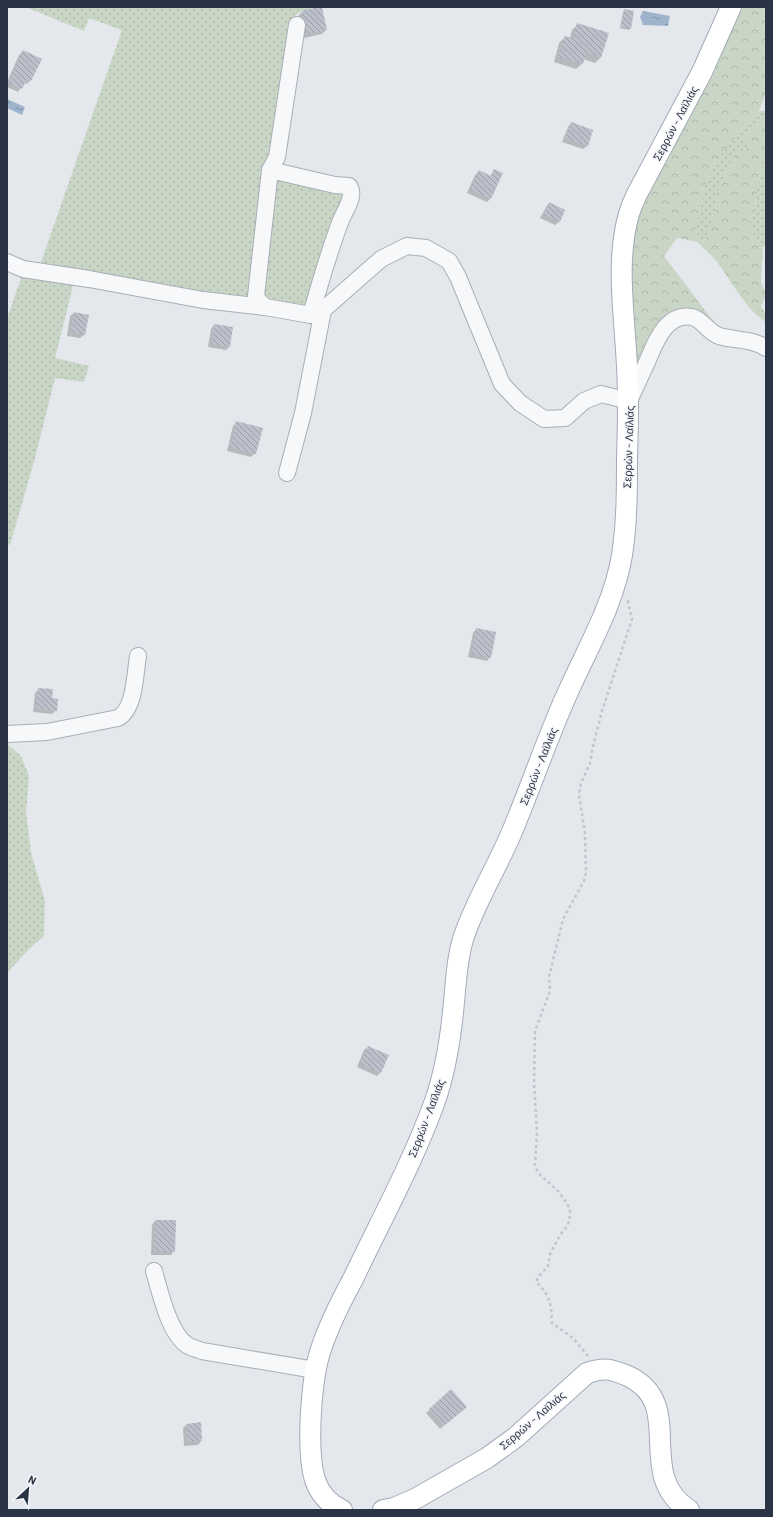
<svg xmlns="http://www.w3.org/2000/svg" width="773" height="1517" viewBox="0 0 773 1517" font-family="Barlow,sans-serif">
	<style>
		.grass { fill: url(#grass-dots) }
		.forest { fill: url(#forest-crowns) }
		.water { fill: url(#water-ripples) }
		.shadow { fill: #0003 }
		.building { fill: url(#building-back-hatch) }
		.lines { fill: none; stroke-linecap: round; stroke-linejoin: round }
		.minor-casing { stroke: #a9aeb7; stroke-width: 18 }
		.major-casing { stroke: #a3abb8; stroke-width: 22 }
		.path { stroke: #c2c5cb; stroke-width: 2.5; stroke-dasharray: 3 3; stroke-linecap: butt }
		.minor { stroke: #f7f8fa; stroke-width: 16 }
		.major { stroke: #fff; stroke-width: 20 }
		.labels { text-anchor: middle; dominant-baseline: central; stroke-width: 3; stroke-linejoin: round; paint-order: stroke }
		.street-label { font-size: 11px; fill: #2b3445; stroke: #f4f6f9 }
	</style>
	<defs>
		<pattern id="grass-dots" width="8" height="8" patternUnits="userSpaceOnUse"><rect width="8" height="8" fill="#c9d6c5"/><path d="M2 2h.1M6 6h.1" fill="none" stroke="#adb8ab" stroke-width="1.8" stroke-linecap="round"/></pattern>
		<pattern id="forest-crowns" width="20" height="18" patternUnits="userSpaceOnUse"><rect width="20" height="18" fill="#c9d6c5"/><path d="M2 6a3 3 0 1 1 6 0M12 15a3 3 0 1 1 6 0" fill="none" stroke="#adb8ab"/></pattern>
		<pattern id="water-ripples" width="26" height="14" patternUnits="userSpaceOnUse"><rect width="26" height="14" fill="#9fb4cc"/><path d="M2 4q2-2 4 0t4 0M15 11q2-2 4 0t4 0" fill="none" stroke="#8293a7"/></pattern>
		<pattern id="building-back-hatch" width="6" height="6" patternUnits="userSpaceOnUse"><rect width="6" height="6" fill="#bbc0ca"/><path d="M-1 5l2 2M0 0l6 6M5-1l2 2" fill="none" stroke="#989da6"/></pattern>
	</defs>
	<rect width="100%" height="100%" fill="#e4e7ec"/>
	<!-- grass -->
	<g class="grass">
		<polygon points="26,7 318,7 302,11 295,15 274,154 254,303 39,268 122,30 89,18 84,31"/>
		<polygon points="759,111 766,111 766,128 763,120 745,137 749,146 743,151 735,153 717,192 715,213 709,231 701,246 698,242 697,225 704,187 715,162 745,125"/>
		<polygon points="766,153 766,244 763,247 748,226 755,206 758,181 763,168 760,157"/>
		<polygon points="274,173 346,191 308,310 263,301"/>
		<polygon points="22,275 74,282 55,358 89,366 84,382 55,378 35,458 10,545 7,544 7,319"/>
		<polygon points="7,744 21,756 29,776 26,812 31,853 45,901 44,936 29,949 7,973"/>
	</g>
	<!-- forest -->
	<g class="forest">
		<polygon points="740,7 766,7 766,93 759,111 745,125 715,162 704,187 697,225 698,242 677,238 664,256 719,329 685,311 633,382 627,269 642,197 715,71 723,39"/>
		<path d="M763,120L766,128V153L760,157L763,168L758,181L755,206L748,226L763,247L761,282L766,294L761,307L766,313V322C737,303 728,267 701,246L709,231L715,213L717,192L735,153L743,151L749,146L745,137Z"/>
	</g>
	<!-- water -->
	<g class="water">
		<polygon points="643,11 670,16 668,26 643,25 640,17"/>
		<polygon points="7,99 25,107 22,115 7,108"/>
	</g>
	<!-- shadow -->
	<g class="shadow">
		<polygon points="321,7 326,30 322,34 304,38 303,26 300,22 299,15 302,12"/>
		<polygon points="625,10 630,28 629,30 620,28 623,12"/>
		<polygon points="578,24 601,57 595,63 583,59 582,64 576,69 554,62 559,43 565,37 570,39 572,30"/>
		<polygon points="23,51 31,80 27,84 24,83 18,92 7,87 7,82 19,55"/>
		<polygon points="571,123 592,130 587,146 583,149 562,142 568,127"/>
		<polygon points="494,170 502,174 490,199 487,202 467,193 475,175 479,171 490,176"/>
		<polygon points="549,204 564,210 559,222 555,225 540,218 546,207"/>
		<polygon points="74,313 87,316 84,335 80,338 67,336 70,316"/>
		<polygon points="214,325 230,346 226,350 208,347 211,329"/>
		<polygon points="237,422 255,453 251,457 227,451 233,426"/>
		<polygon points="476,629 490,657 487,661 468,657 473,633"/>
		<polygon points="39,689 51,699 56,710 52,714 33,712 35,693"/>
		<polygon points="368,1047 388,1056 380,1073 377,1076 357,1067 364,1050"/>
		<polygon points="155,1221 174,1251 171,1255 151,1255 152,1225"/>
		<polygon points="451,1391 462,1410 440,1429 426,1413"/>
		<polygon points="186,1425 201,1441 198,1445 184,1446 183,1428"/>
	</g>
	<!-- building -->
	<g class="building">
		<polygon points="318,7 322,7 327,30 307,35 306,22 303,18 302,11"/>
		<polygon points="624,9 634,11 631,29 621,27"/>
		<polygon points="577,23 609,33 601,58 586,53 583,64 558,57 565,36 573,38"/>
		<polygon points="23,50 42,59 31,81 27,79 22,89 8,82"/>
		<polygon points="571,122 593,130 588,146 565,139"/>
		<polygon points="494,169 503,173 491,199 470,189 479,170 491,176"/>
		<polygon points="549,202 565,210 560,222 543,215"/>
		<polygon points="74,312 89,315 85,335 70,332"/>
		<polygon points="214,324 233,327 230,347 211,344"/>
		<polygon points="236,421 263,428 256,454 230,447"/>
		<polygon points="476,628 496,632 491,658 471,654"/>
		<polygon points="38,688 53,689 52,698 58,699 57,711 36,709"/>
		<polygon points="368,1046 389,1055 381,1073 360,1064"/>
		<polygon points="155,1220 176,1220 175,1252 154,1251"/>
		<polygon points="451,1389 467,1407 444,1426 429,1409"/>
		<polygon points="201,1422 202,1441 188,1443 186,1424"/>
	</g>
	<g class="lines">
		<defs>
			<g id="minor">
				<path d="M270,170L335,185L349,186C356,196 345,210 341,220C329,251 320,283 311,315"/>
				<path d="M7,262L23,269L89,279L203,300L265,307L311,315L323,310L381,259L407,246L426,248L449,261L458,277L502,384L520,403L544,419L565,418L584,401L601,394L629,401C635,388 641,375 647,362C655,343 666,312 692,317C702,319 708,332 719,336C736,341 750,338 766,348"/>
				<polyline points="265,307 259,301 256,296 270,170 277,157 297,25"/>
				<polyline points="287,473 303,413 323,310"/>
				<path d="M7,734L47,732L118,718C135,709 135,674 138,656"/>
				<path d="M154,1271C160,1292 169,1333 187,1345C191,1348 198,1349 202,1351L315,1370"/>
			</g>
			<g id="major">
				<path d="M342,1510C329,1504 320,1494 315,1480C306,1451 311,1378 321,1349C329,1325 341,1301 353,1279C381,1220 413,1162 435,1101C445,1072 450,1042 453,1012C456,987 456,960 464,936C476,901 496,869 511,834C531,787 547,738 568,692C588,647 614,604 622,555C627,523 627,490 627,458C628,427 629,397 627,367C625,318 615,261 629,214C631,207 634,200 637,194L702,72L731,7"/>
				<path d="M383,1510L394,1508L415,1499L487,1458L516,1437L587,1373C605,1367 611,1369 628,1376C688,1404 633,1474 689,1510"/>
			</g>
		</defs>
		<!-- minor casing -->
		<use href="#minor" class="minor-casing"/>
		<!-- major casing -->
		<use href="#major" class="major-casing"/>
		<!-- path -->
		<path class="path" d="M588,1356L573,1338L552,1323C551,1304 551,1296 536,1282L539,1276L548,1266L550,1254L560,1235L568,1225L570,1215V1209L566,1202L558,1191L538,1173L535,1165L537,1132L534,1084L535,1031L550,991L549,977L563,919L584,881L586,873L585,833L579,795L581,783L590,763L593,746L602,711L632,619L627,597"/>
		<!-- minor -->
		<use href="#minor" class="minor"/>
		<!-- major -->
		<use href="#major" class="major"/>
	</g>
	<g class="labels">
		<!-- street labels -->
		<g class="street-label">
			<text transform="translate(675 123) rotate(-62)">Σερρών - Λαϊλιάς</text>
			<text transform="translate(628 447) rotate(-88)">Σερρών - Λαϊλιάς</text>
			<text transform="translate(538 766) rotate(-68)">Σερρών - Λαϊλιάς</text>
			<text transform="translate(426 1118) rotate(-69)">Σερρών - Λαϊλιάς</text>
			<text transform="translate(532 1420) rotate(-41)">Σερρών - Λαϊλιάς</text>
		</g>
	</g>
	<!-- border -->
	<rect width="773" height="1517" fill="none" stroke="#2b3445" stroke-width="16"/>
	<!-- north arrow -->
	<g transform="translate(28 1489) rotate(26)" stroke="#f4f6f9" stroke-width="3" paint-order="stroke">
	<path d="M0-3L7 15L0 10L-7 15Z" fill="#2b3445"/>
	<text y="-6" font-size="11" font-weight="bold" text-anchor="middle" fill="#2b3445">N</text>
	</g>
</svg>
